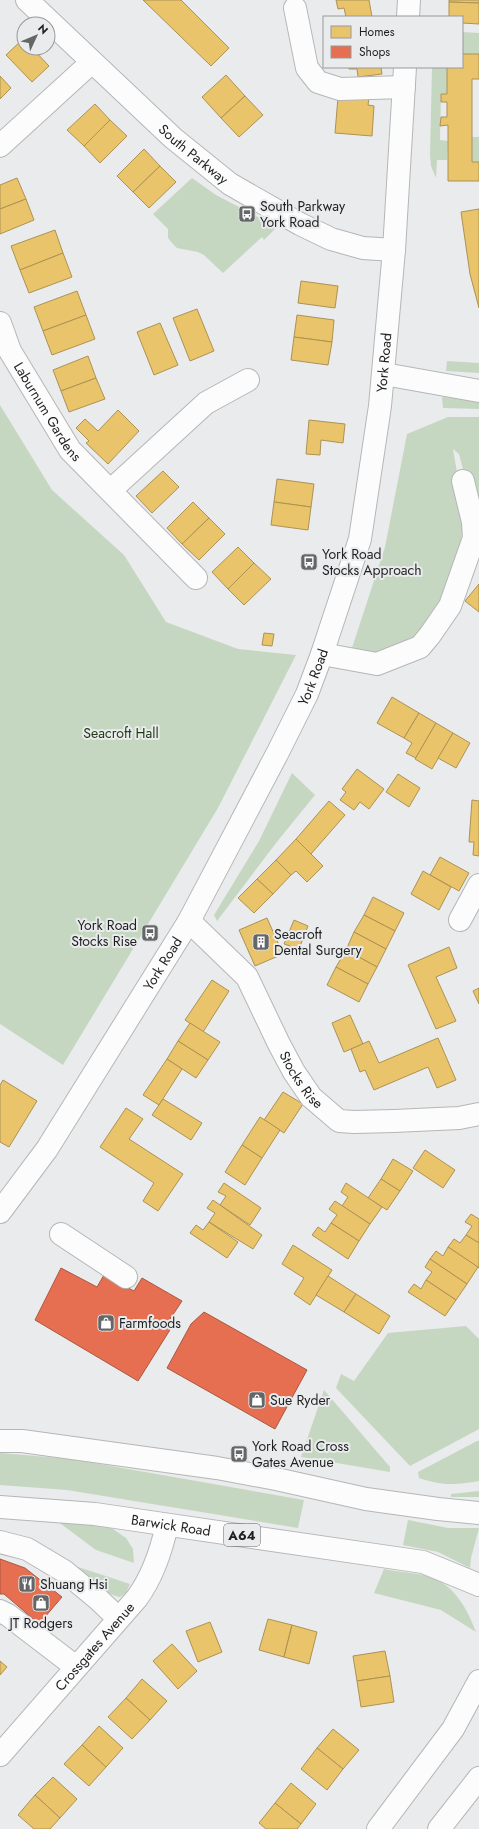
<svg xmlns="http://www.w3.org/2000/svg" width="479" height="1829" viewBox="0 0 479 1829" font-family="Jost,sans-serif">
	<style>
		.green { fill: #c6d7c1 }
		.homes { fill: #e9c46a; stroke: #ac9254 }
		.shops { fill: #e76f51; stroke: #ab5742 }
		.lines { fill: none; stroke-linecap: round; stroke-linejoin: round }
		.minor-casing { stroke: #b5b6b7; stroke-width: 24 }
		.major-casing { stroke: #b5b6b7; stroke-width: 24 }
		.highway-casing { stroke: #b5b6b7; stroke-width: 24 }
		.minor { stroke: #fcfcfc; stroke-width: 22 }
		.major { stroke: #fcfcfc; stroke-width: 22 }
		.highway { stroke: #fcfcfc; stroke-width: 22 }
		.labels { text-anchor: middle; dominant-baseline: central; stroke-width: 4; stroke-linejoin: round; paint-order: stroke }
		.shield { fill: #e9ebed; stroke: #5b5c5e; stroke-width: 1 }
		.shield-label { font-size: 13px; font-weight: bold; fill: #1e1f20 }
		.street-label { font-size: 14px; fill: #1e1f20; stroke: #e9ebed }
		.poi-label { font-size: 14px; fill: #1e1f20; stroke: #e9ebed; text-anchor: start }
		.park-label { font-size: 14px; fill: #1a390a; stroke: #e9ebed }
	</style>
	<rect width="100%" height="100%" fill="#eaebec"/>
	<!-- green -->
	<g class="green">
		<polygon points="462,32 479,33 479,54 462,54"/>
		<polygon points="432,67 447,67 447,94 441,94 440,140 448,141 447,160 437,160 436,178 431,166 430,155"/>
		<rect x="472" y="137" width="7" height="25"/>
		<polygon points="192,178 216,195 277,227 264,240 262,237 223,273 204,255 198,252 177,248 172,243 168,238 168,229 153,214"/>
		<polygon points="447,361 479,363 479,373 446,371"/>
		<polygon points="442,397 479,400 479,409 443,408"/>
		<polygon points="0,405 52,490 124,555 166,622 238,649 296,655 218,808 63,1065 0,1024"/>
		<polygon points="448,417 479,417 479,503 466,481 459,454 453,449 460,490 463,522 460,553 453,583 418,634 396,652 350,654 385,547 407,434"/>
		<polygon points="292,773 315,795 276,843 217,921 214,915 259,841"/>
		<polygon points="466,1326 479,1339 479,1429 410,1466 336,1388 341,1374 354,1381 388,1333"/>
		<polygon points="324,1390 390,1467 390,1472 301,1457"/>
		<path d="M477,1441H479V1481C455,1485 443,1486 419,1478L418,1472Z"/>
		<polygon points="0,1453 71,1459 304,1500 298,1528 67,1490 0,1485"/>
		<polygon points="479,1491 479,1497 451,1497 451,1494"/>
		<polygon points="408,1520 448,1528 479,1528 471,1558 470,1568 438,1552 403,1545"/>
		<polygon points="57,1521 110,1527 126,1538 133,1549 134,1563 96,1550"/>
		<path d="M75,1566L130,1584L126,1593L120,1597C103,1594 88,1577 75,1566Z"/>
		<path d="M384,1569C397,1572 422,1573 433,1578C456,1587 468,1611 476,1632L441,1610L374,1593Z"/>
	</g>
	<!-- homes -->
	<g class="homes">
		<polygon points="143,0 181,0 229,48 211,66"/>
		<polygon points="336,0 369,0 372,17 346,17 344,8 338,9"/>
		<polygon points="449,0 479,0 479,3 449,2"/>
		<polygon points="449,2 479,3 479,24 462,23 462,17 449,17"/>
		<polygon points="23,39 24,48 32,48 49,66 32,82 6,55"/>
		<polygon points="462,54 479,54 479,79 472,79 472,162 479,162 479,181 448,181 448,125 440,126 441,117 447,117 447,102 441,102 441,94 447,94 447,67 462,67"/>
		<polygon points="349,67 381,67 382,74 358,77 357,69 349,69"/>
		<polygon points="226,75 245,96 221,118 202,97"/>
		<polygon points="0,76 11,88 0,99"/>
		<polygon points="370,91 368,105 374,106 372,136 335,133 338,97"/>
		<polygon points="245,96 263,115 239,137 221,118"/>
		<polygon points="95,104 110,120 84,146 67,130"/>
		<polygon points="110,120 127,136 100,163 84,146"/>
		<polygon points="144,149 160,166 133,192 117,176"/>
		<polygon points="160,166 176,182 149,208 133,192"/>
		<polygon points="17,178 26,199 0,209 0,185"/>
		<polygon points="26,199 34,220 0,234 0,209"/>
		<polygon points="479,209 479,308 470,274 461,212"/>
		<polygon points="55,230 63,253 20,270 11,246"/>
		<polygon points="63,253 72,277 29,293 20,270"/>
		<polygon points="301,281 338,286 335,308 298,303"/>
		<polygon points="77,291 86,315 43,331 34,307"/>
		<polygon points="197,309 214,351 190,361 173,318"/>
		<polygon points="86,315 95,339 52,355 43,331"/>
		<polygon points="297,315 334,320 332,342 294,337"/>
		<polygon points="160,323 178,365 154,375 137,332"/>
		<polygon points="294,337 332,342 328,365 291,360"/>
		<polygon points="88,356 96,378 61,391 53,370"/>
		<polygon points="96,378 105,399 69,412 61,391"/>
		<polygon points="118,410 139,431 108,464 86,443 89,441 76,428 85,419 98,431"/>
		<polygon points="309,420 345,424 343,443 321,440 320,455 306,454"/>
		<polygon points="163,471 179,487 152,513 136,496"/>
		<polygon points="277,479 314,484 311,507 274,502"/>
		<polygon points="193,502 209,518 182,544 167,528"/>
		<polygon points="274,502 311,507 308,530 271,525"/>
		<polygon points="209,518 225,534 199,560 182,544"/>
		<polygon points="238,547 254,563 228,589 212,572"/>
		<polygon points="254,563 271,579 244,605 228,589"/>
		<polygon points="479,584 479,612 465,601"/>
		<polygon points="264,633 274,634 272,646 262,645"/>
		<polygon points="392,697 419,713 404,738 377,723"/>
		<polygon points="419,713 436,723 416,758 406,753 412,743 404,738"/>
		<polygon points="436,723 453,733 432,769 415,759"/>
		<polygon points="453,733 470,743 456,768 438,758"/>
		<polygon points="357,769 384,789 369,809 360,802 354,810 340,800 346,792 342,789"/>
		<polygon points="398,774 420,788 409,807 386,792"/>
		<polygon points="472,800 479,801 479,856 473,855 474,842 469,842"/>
		<polygon points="329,801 345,815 311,854 296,839"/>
		<polygon points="296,839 323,866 307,882 296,871 291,875 276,860"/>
		<polygon points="440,857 469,873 459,891 430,875"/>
		<polygon points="276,860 291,875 273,894 257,879"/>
		<polygon points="423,871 451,887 439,910 411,894"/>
		<polygon points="257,879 273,894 254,913 238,898"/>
		<polygon points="373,897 404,913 395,931 364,915"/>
		<polygon points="364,915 395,931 386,949 354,932"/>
		<polygon points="267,918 283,954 255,966 239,930"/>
		<polygon points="294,920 308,926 299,949 284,944"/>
		<polygon points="354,932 386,949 377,967 346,950"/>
		<polygon points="449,947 457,968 436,977 456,1021 436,1029 408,965"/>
		<polygon points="346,950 377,967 368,984 336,967"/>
		<polygon points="336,967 368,984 359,1002 327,985"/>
		<polygon points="212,980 229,991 203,1032 185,1020"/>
		<polygon points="479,988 479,1004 473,991"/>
		<polygon points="350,1015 363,1044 344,1052 332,1023"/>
		<polygon points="190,1023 220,1042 208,1060 178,1041"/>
		<polygon points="438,1038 456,1080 437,1088 428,1067 374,1090 365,1070 360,1072 351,1049 369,1041 379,1063"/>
		<polygon points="178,1041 208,1060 196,1078 167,1059"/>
		<polygon points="167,1059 182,1069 159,1105 143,1095"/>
		<polygon points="3,1080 37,1101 9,1147 0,1142 0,1085"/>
		<polygon points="283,1092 303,1104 284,1133 264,1120"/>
		<polygon points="163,1099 202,1123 191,1140 152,1115"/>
		<polygon points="126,1108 143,1119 129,1139 183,1174 158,1211 143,1201 154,1183 100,1147"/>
		<polygon points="260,1117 280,1130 262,1158 242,1145"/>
		<polygon points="242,1145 262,1158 245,1185 225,1172"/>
		<polygon points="425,1150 455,1170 443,1188 413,1168"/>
		<polygon points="393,1159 413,1171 400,1191 381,1179"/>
		<polygon points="381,1179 400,1191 387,1210 368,1198"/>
		<polygon points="224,1183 261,1208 250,1225 220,1205 226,1196 218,1192"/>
		<polygon points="346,1183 382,1207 370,1224 342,1206 348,1197 341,1192"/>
		<polygon points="213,1200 262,1235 253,1249 209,1222 215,1213 207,1208"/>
		<polygon points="335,1201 370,1224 359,1241 331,1223 337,1215 329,1209"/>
		<polygon points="471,1214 479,1219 479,1243 466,1235 472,1226 465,1222"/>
		<polygon points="209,1222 238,1242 227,1258 190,1233 196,1225 203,1230"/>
		<polygon points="331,1223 359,1241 348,1259 312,1235 318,1227 325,1232"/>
		<polygon points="466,1235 479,1243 479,1268 448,1247 454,1239 460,1243"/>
		<polygon points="293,1245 332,1270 310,1305 294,1294 304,1278 282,1264"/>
		<polygon points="448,1247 478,1267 467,1284 430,1259 436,1251 443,1256"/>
		<polygon points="430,1259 467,1284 456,1300 426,1280 432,1272 425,1267"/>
		<polygon points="328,1276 356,1294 344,1312 316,1295"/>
		<polygon points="426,1280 456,1300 445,1316 408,1292 414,1284 421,1289"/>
		<polygon points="356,1294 390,1316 379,1334 344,1312"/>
		<polygon points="268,1619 292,1625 284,1657 259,1650"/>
		<polygon points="210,1622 222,1652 198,1662 186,1631"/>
		<polygon points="292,1625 317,1632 309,1664 284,1657"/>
		<polygon points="172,1644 197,1671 178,1689 153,1661"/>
		<polygon points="385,1651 390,1676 357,1681 353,1656"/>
		<polygon points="0,1661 7,1667 0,1675"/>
		<polygon points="390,1676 394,1702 361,1707 357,1681"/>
		<polygon points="142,1679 167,1701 150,1720 126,1698"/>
		<polygon points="126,1698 150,1720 132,1739 108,1717"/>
		<polygon points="99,1726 123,1748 106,1767 82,1745"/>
		<polygon points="333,1729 359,1750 343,1769 317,1748"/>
		<polygon points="82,1745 106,1767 89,1786 64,1764"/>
		<polygon points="317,1748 343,1769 327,1790 301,1769"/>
		<polygon points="53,1777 77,1799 60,1818 35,1795"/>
		<polygon points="291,1783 316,1804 301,1824 275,1803"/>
		<polygon points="35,1795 60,1818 50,1829 34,1829 18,1815"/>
		<polygon points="275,1803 301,1824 297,1829 266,1829 259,1823"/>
	</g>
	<!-- shops -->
	<g class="shops">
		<polygon points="61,1268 97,1287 104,1275 134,1291 142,1278 182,1301 168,1322 173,1325 138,1381 35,1320"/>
		<polygon points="204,1312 307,1370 275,1429 167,1368 191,1324"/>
		<polygon points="0,1559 25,1568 62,1597 39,1624 4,1594 0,1594"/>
	</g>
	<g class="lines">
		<defs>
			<g id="minor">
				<path id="s1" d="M27,0L173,138L230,184L300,224L331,239L363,248L394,250"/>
				<polyline points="295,8 307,68 318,82 340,89 404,87"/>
				<polyline points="408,17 409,0"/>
				<polyline points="0,146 92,62"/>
				<path id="s2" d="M0,323L10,351L70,450L196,578"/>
				<polyline points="384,374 479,391"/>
				<polyline points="111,490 206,403 248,380"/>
				<polyline points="322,654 377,664 420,647 430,635 450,606 474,538 473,522 463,481"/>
				<polyline points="460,920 479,885"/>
				<path id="s3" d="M189,921L247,977L279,1044L294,1072L311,1097L339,1121L354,1122L394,1121L459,1118L479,1114"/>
				<path id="s4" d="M0,1212L47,1149L189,921L278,752L307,694L322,654L360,539L380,406L394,250L405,67"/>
				<polyline points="61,1234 126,1277"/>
				<polyline points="0,1542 27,1549 64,1571 98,1599 118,1618"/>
				<polyline points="0,1611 8,1615 76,1667"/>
				<path id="s5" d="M0,1755L137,1598C153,1576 161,1552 167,1525"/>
			</g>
			<g id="major">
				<polyline points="378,1829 453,1729 479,1681"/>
				<polyline points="439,1829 479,1778"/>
			</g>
			<g id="highway">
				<polyline points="0,1441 22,1441 217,1468 276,1479 366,1499 438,1509 479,1513"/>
				<path id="s6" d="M0,1507L95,1514L423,1562L479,1585"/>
			</g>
		</defs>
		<!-- minor casing -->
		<use href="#minor" class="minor-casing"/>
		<!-- major casing -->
		<use href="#major" class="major-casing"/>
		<!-- highway casing -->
		<use href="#highway" class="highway-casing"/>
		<!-- minor -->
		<use href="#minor" class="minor"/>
		<!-- major -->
		<use href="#major" class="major"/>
		<!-- highway -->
		<use href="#highway" class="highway"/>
	</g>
	<!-- icons -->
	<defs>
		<symbol id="bus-square" viewBox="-11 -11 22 22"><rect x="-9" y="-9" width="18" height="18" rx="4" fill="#656667" stroke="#e9ebed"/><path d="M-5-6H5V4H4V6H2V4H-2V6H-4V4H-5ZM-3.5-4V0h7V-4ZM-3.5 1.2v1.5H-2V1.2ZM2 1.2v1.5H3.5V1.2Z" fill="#fff"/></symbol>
		<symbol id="building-square" viewBox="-11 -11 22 22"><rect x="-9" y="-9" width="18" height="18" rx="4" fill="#656667" stroke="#e9ebed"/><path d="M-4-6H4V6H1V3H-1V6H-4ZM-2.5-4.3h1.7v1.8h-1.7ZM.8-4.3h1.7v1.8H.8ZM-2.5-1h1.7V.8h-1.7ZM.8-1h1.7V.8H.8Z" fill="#fff"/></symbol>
		<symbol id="shop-square" viewBox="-11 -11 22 22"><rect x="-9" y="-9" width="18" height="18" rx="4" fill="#656667" stroke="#e9ebed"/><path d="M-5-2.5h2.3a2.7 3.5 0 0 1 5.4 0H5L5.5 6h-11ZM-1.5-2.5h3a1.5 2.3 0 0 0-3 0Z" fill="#fff"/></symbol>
		<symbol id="restaurant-square" viewBox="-11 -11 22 22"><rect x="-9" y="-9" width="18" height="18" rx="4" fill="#656667" stroke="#e9ebed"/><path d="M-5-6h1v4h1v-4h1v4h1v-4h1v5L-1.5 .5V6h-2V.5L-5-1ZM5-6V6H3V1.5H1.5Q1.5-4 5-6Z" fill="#fff"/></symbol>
	</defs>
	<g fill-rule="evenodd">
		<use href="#bus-square" x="237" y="204" width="20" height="20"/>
		<use href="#bus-square" x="299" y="552" width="20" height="20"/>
		<use href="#bus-square" x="140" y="923" width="20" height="20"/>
		<use href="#building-square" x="251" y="932" width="20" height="20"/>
		<use href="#shop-square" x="96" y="1313" width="20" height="20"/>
		<use href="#shop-square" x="247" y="1390" width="20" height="20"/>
		<use href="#bus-square" x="229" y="1444" width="20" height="20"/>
		<use href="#restaurant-square" x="17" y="1574" width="20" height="20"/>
		<use href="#shop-square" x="31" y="1593" width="20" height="20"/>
	</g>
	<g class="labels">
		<!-- shield labels -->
		<rect class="shield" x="224" y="1524" width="36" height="22" rx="3"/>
		<g class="shield-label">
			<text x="242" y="1535">A64</text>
		</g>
		<!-- street labels -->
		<g class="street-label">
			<text stroke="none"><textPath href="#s1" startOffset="227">South Parkway</textPath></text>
			<text stroke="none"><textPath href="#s4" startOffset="945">York Road</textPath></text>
			<text stroke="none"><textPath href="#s2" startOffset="101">Laburnum Gardens</textPath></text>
			<text stroke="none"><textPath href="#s4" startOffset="621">York Road</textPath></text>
			<text stroke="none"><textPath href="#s4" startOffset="297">York Road</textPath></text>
			<text stroke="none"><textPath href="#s3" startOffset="197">Stocks Rise</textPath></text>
			<text stroke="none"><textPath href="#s6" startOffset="172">Barwick Road</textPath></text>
			<text stroke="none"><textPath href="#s5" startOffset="144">Crossgates Avenue</textPath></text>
		</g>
		<!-- poi labels -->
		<g class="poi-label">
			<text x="260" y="206">South Parkway<tspan x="260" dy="16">York Road</tspan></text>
			<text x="322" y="554">York Road<tspan x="322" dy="16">Stocks Approach</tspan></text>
			<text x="137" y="925" text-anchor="end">York Road<tspan x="137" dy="16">Stocks Rise</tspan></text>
			<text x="274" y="934">Seacroft<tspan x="274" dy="16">Dental Surgery</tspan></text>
			<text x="119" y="1323">Farmfoods</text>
			<text x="270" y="1400">Sue Ryder</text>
			<text x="252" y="1446">York Road Cross<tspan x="252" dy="16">Gates Avenue</tspan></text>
			<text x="40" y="1584">Shuang Hsi</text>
			<text x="41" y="1623" text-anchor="middle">JT Rodgers</text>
		</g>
		<!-- park labels -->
		<g class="park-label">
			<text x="121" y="733">Seacroft Hall</text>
		</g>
	</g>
	<!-- legend -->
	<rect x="323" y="16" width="140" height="52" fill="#e9ebed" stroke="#98999b"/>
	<rect x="331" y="26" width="20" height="12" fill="#e9c46a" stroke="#98999b"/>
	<text x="359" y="36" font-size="12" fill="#1e1f20">Homes</text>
	<rect x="331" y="46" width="20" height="12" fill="#e76f51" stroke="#98999b"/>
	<text x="359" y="56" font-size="12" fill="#1e1f20">Shops</text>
	<!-- north arrow -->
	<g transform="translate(36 36) rotate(46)"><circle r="19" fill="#e9ebed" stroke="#98999b"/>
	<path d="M0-3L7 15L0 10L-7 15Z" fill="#656667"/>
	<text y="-6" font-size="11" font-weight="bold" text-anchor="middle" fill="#1e1f20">N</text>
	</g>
</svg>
